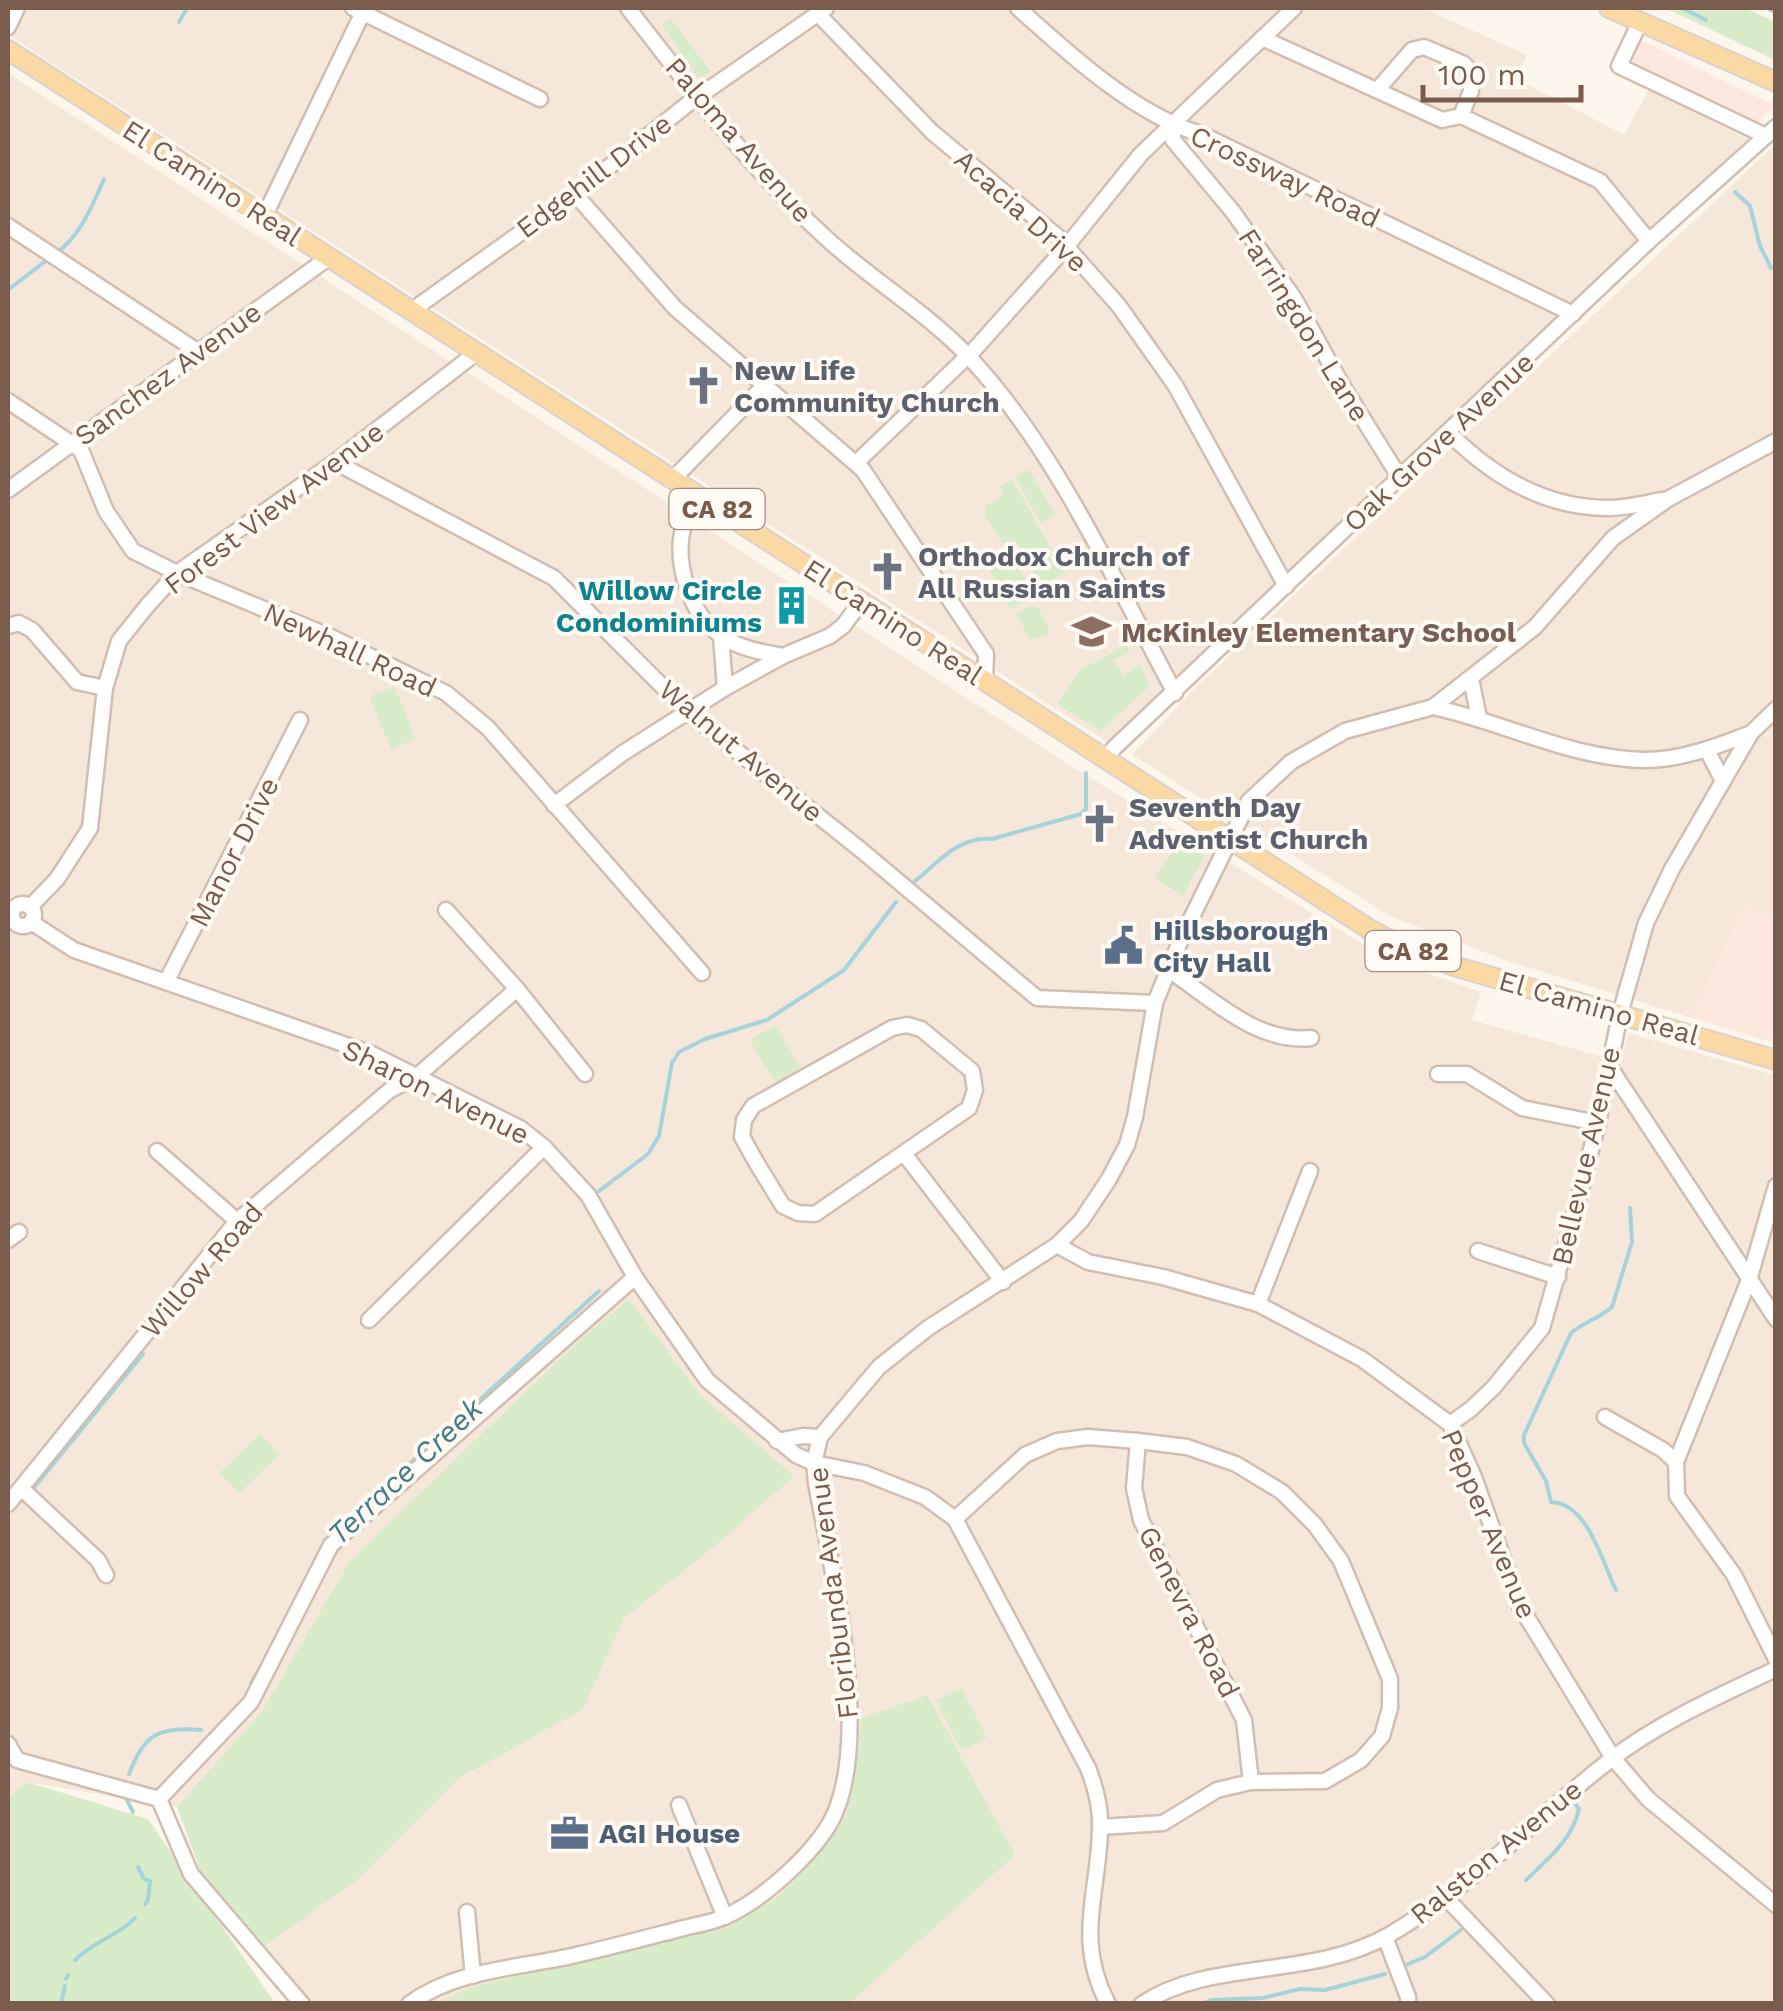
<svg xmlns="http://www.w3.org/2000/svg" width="1783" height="2011" viewBox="0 0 1783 2011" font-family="'Work Sans',sans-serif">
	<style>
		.residential { fill: #f5e8da }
		.commercial { fill: #fde8e0 }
		.green { fill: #d8ecc9 }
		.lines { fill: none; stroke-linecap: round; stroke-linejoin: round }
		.stream { stroke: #a5d3da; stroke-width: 4 }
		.minor-casing { stroke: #d1beb0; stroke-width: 19 }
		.major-casing { stroke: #dad1cd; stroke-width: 22 }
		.minor { stroke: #fff; stroke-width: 14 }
		.major { stroke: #fbd9a5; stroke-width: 18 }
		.rail-casing { stroke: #b9a8c9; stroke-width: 8 }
		.rail { stroke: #fffaf3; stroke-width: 4; stroke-dasharray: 11; stroke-linecap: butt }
		.labels { text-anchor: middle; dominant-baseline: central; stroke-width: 8; stroke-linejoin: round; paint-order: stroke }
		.shield { fill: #fffaf3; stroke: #a28b7f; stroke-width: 2.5 }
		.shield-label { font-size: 25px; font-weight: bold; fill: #7a5c4d }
		.street-label { font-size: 28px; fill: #7a5c4d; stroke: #fffaf3 }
		.worship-label { font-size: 28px; font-weight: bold; fill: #5b616d; stroke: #fffaf3; text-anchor: start }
		.culture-label { font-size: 28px; font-weight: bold; fill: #0d838f; stroke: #fffaf3; text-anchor: end }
		.education-label { font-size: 28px; font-weight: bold; fill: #785e54; stroke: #fffaf3; text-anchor: start }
		.service-label { font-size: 28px; font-weight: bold; fill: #4e5e75; stroke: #fffaf3; text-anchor: start }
		.water-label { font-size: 30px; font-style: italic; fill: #437c86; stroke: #fffaf3 }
	</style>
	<rect width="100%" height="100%" fill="#fdf6ec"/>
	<!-- residential -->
	<g class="residential">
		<polygon points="8,8 1423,8 1527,55 1516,79 1625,135 1648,90 1748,139 1109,743 8,35"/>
		<polygon points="8,73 1071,766 1389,960 1481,992 1472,1020 1621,1062 1628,1033 1775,1075 1775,2003 850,2003 1014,1855 862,1718 846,1816 812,1863 776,1898 729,1926 472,1987 435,2003 307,2003 201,1872 177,1807 27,1782 8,1798"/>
		<polygon points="1775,145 1775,921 1744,905 1692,1018 1505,960 1392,917 1132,755 1195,688"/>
	</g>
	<!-- commercial -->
	<g class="commercial">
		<polygon points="1641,40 1775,106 1759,122 1630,61"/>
		<polygon points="1744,905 1775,921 1775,1043 1692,1018"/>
	</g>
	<!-- green -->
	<g class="green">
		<polygon points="1665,8 1746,8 1775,22 1775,60"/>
		<polygon points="671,19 710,71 702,78 699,79 662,25"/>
		<polygon points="1029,469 1055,515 1041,523 1024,495 1030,490 1024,493 1015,477"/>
		<polygon points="1012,479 1065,573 1041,585 1019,545 1006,551 985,514 986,506 1004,494 1000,487"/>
		<polygon points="1011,554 1035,597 1010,609 987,566"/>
		<polygon points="1031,606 1038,608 1049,628 1047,636 1029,639 1016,613"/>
		<polygon points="1126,645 1130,652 1114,660 1124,676 1140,665 1150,686 1101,731 1057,704 1080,670"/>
		<polygon points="395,687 414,735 413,740 391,749 371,701 373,695"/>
		<polygon points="1180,840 1205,855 1183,896 1155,878"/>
		<polygon points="775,1025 803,1072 778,1087 750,1040"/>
		<polygon points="629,1299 700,1395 794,1476 710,1550 624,1618 583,1709 458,1779 357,1880 263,1947 201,1872 177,1807 263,1710 350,1561 571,1348"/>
		<polygon points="260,1434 280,1454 239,1493 219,1473"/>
		<polygon points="961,1688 987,1738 962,1751 936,1700"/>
		<polygon points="927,1695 1015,1855 850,2003 435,2003 472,1987 729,1926 776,1898 812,1863 846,1816 862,1718"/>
		<polygon points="27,1782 148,1819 275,2003 8,2004 8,1798"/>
	</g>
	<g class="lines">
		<!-- stream -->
		<g class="stream">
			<polyline points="1682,8 1706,20"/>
			<polyline points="179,22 187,8"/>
			<polyline points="1735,192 1750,206 1760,246 1771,268"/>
			<path d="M55,254C79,238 93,205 104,179"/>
			<polyline points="8,290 47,260"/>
			<path d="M914,882C937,863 960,835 992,839L1081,814L1086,809V773"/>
			<polyline points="599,1191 648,1154 659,1136 672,1063 679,1052 705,1039 767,1020 844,970 896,902"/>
			<polyline points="32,1490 143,1354"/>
			<polyline points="336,1531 599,1291"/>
			<path d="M1616,1590C1602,1562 1588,1503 1551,1502L1546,1481L1524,1443V1435L1571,1333C1584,1322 1600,1318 1612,1307L1632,1242L1630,1208"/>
			<polyline points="251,1683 264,1662"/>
			<path d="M129,1774C144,1734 159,1726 201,1730"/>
			<polyline points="124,1794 133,1812"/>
			<polyline points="138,1867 144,1879 150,1881 148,1900 145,1904"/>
			<path d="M1526,1880C1548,1859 1572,1840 1579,1809L1571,1798"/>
			<path d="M75,1960C94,1941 120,1935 135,1918"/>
			<polyline points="1406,1965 1425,1957 1462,1929"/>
			<polyline points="66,1979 68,1975"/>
			<polyline points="61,2004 65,1986"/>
			<polyline points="1201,2004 1212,2000 1263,1998 1300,1989 1325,1990 1385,1974"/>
		</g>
		<defs>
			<g id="minor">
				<polyline points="353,8 540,99"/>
				<path d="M628,8C690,87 750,169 825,237C870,279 928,313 970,358C1056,450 1115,582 1175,693"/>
				<path d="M1018,8C1068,53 1136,116 1201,134L1573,314"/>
				<polyline points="818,14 932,132 1058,237 1119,306 1175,385 1286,586"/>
				<polyline points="1640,22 1619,66 1766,136"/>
				<polyline points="8,27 17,8"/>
				<polyline points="1262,38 1442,120 1461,116"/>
				<polyline points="1378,89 1412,50 1424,47 1464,64 1472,73 1471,91 1461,116"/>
				<polyline points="1461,116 1600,181 1649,241"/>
				<polyline points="1173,126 1173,140 1233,212 1294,298 1342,385 1400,478"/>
				<polyline points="575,194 675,308 863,470 986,654 985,682"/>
				<polyline points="264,217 365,8"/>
				<polyline points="8,226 200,353"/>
				<polyline points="411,311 575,194 689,103 826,8"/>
				<polyline points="8,401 81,450 106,511 133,551 177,573 329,636 446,693 488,728 702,973"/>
				<path d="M1449,433C1492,476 1545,508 1608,508C1626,508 1645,503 1662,500"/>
				<polyline points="335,462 554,578 689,713 861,850 1037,998 1155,1003"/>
				<polyline points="856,463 974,350 1066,247 1141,154 1294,8"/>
				<polyline points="672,480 763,387"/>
				<polyline points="8,490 328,258"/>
				<path d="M700,498C695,506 687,516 684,525C673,562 690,616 723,637C741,649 762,652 783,656"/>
				<polyline points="8,626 19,623 32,630 77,682 105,688"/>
				<polyline points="721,636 725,688"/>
				<polyline points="1471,679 1479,718"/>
				<path d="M1433,707C1503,722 1572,759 1645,760C1681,760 1718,746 1751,733"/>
				<polyline points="1707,750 1723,781"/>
				<polyline points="1105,759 1114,748 1649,241 1776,127"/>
				<polyline points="554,805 623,753 725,688 783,656 830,636 843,626 861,602"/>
				<circle cx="23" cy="915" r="11"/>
				<polyline points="30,907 57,879 90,828 105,688 119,641 147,606 177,573 335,462 476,353"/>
				<polyline points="446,910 517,989 585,1074"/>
				<path d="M31,922L74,950L372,1054L520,1128L544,1147L588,1195L635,1277L707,1380L796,1455L814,1463L864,1473L925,1497L955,1519L1088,1768C1095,1786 1101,1808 1100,1828C1099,1894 1074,1939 1108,2004"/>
				<path d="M1169,970C1212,999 1258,1044 1311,1038"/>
				<polyline points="166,982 300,720"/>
				<polygon points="907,1025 921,1029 972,1071 975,1090 969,1108 815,1214 798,1213 783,1206 759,1167 742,1137 744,1120 753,1106 892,1028"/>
				<polyline points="1609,1066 1776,1319"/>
				<polyline points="1438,1074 1467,1074 1522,1108 1598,1123"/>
				<polyline points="157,1151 237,1221"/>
				<polyline points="905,1155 1003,1282"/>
				<polyline points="8,1240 19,1232"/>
				<polyline points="1057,1245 1088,1262 1163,1277 1258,1304 1362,1359 1450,1424 1474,1477 1520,1606 1613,1758 1648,1799 1776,1905"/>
				<polyline points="1478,1251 1558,1277"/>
				<polyline points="1258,1304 1310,1171"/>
				<polyline points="369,1320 544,1147"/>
				<polyline points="1605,1417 1663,1450 1676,1462 1677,1496 1734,1575 1776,1659"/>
				<polyline points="1450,1424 1471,1409 1494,1387 1542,1328 1572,1223 1598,1123 1620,1014 1646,923 1672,869 1751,733 1776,709"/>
				<polyline points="777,1441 803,1436 820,1437"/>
				<polyline points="1138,1441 1134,1488 1141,1520 1244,1720 1251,1782"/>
				<polyline points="1676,1462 1749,1280 1776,1186"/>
				<polyline points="22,1489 98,1560 106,1575"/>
				<polyline points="8,1504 237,1221 390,1090 416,1077 517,989"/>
				<polyline points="955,1519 1025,1455 1057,1441 1088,1437 1138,1441 1187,1447 1236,1464 1282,1492 1315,1525 1341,1561 1390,1679 1390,1708 1382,1736 1361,1760 1325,1781 1251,1782 1217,1790 1163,1823 1101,1827"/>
				<polyline points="8,1744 17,1760 159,1799 191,1874 302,2004"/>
				<polyline points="159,1799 251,1702 331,1545 635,1277"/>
				<polyline points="679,1805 725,1917"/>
				<polyline points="1447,1899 1547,2004"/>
				<polyline points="467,1912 473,1976"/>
				<polyline points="1385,1937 1408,1997 1408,2004"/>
				<path d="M409,2004C456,1969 521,1968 576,1955C611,1947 645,1938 680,1929C694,1925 711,1923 724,1917C762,1901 823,1847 837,1808C869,1723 832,1571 816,1483L814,1463L820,1437L879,1367L928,1328L1057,1245L1081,1221L1109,1179L1127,1145L1135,1117L1155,1003L1181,939L1249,801L1291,762L1345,731L1433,707L1535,627L1613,538L1668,499L1776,441"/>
				<path d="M1142,2004C1211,1958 1310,1980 1389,1935C1470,1888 1535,1818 1609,1761C1659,1722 1719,1696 1776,1669"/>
			</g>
			<g id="major">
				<polyline points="1609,8 1776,82"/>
				<polyline points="8,50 1369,929 1409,950 1454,966 1776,1060"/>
			</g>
		</defs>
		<!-- minor casing -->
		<use href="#minor" class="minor-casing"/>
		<!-- major casing -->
		<use href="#major" class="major-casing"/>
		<!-- minor -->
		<use href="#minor" class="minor"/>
		<!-- major -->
		<use href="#major" class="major"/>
		<defs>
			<polyline id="rail" points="1772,8 1776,9"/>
		</defs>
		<!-- rail casing -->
		<use href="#rail" class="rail-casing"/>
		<!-- rail -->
		<use href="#rail" class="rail"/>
	</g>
	<!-- icons -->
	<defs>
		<symbol id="church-bare" viewBox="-9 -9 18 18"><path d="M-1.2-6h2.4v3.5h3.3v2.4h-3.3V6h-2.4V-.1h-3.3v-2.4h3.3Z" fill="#6b7280" stroke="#fffaf3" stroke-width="2.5" paint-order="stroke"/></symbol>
		<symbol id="building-bare" viewBox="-9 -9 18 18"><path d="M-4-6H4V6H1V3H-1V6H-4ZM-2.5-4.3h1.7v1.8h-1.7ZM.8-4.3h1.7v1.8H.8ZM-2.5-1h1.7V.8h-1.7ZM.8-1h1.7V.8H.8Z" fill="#0f9aa8" stroke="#fffaf3" stroke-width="2.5" paint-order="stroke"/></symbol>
		<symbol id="school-bare" viewBox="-9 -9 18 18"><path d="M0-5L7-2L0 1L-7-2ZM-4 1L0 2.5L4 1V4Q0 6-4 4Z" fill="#8d6e63" stroke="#fffaf3" stroke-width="2.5" paint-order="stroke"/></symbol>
		<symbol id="civic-bare" viewBox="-9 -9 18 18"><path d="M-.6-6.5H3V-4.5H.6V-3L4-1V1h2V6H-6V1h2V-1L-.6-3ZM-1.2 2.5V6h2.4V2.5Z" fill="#5c6f8a" stroke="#fffaf3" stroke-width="2.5" paint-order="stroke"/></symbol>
		<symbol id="office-bare" viewBox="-9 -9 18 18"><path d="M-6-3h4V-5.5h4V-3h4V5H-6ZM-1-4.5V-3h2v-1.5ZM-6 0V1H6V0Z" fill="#5c6f8a" stroke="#fffaf3" stroke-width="2.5" paint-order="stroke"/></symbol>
	</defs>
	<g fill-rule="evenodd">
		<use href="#church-bare" x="676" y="358" width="55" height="55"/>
		<use href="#church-bare" x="860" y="544" width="55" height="55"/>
		<use href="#building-bare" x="764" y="578" width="55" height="55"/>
		<use href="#school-bare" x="1064" y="604" width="55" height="55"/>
		<use href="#church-bare" x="1072" y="796" width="55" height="55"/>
		<use href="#civic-bare" x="1096" y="918" width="55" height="55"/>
		<use href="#office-bare" x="542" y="1806" width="55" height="55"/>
	</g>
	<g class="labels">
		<!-- shield labels -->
		<g class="shield">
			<rect x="669.5" y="489" width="95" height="40" rx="8"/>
			<rect x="1365.5" y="931" width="95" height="40" rx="8"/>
		</g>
		<g class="shield-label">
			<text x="717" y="509">CA 82</text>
			<text x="1413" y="951">CA 82</text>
		</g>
		<!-- street labels -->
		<g class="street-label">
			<text transform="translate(739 140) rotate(49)">Paloma Avenue</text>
			<text transform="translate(594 176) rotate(-37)">Edgehill Drive</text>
			<text transform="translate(1285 177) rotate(25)">Crossway Road</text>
			<text transform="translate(212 183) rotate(33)">El Camino Real</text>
			<text transform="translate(1021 211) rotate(42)">Acacia Drive</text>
			<text transform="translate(1304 325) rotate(58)">Farringdon Lane</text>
			<text transform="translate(168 374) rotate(-36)">Sanchez Avenue</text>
			<text transform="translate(1439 442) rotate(-43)">Oak Grove Avenue</text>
			<text transform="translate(274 508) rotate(-37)">Forest View Avenue</text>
			<text transform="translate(893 622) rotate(33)">El Camino Real</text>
			<text transform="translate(350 650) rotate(25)">Newhall Road</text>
			<text transform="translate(741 751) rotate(40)">Walnut Avenue</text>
			<text transform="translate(234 852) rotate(-63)">Manor Drive</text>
			<text transform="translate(1599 1008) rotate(16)">El Camino Real</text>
			<text transform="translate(436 1092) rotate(26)">Sharon Avenue</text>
			<text transform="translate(1586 1156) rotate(-77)">Bellevue Avenue</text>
			<text transform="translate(202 1270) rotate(-49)">Willow Road</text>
			<text transform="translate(1489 1524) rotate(67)">Pepper Avenue</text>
			<text transform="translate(833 1593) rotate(-97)">Floribunda Avenue</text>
			<text transform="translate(1189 1612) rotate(63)">Genevra Road</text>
			<text transform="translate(1496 1852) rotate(-39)">Ralston Avenue</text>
		</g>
		<!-- worship labels -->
		<g class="worship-label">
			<text x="734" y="370">New Life<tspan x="734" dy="32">Community Church</tspan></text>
			<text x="918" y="556">Orthodox Church of<tspan x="918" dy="32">All Russian Saints</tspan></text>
			<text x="1129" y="807">Seventh Day<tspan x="1129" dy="32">Adventist Church</tspan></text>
		</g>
		<!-- culture labels -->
		<g class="culture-label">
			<text x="762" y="590">Willow Circle<tspan x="762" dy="32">Condominiums</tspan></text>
		</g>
		<!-- education labels -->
		<g class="education-label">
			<text x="1121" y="632">McKinley Elementary School</text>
		</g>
		<!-- service labels -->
		<g class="service-label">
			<text x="1153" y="930">Hillsborough<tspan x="1153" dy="32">City Hall</tspan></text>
			<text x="599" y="1833">AGI House</text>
		</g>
		<!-- water labels -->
		<g class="water-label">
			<text transform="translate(405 1471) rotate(-43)">Terrace Creek</text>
		</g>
	</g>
	<!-- border -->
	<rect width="1783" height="2011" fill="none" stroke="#7a5c4d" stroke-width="20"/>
	<!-- scale -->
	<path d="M1423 85v15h158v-15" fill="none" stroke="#7a5c4d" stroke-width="5"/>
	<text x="1438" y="85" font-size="30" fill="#7a5c4d" stroke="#fffaf3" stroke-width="8" paint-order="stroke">100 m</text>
</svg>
